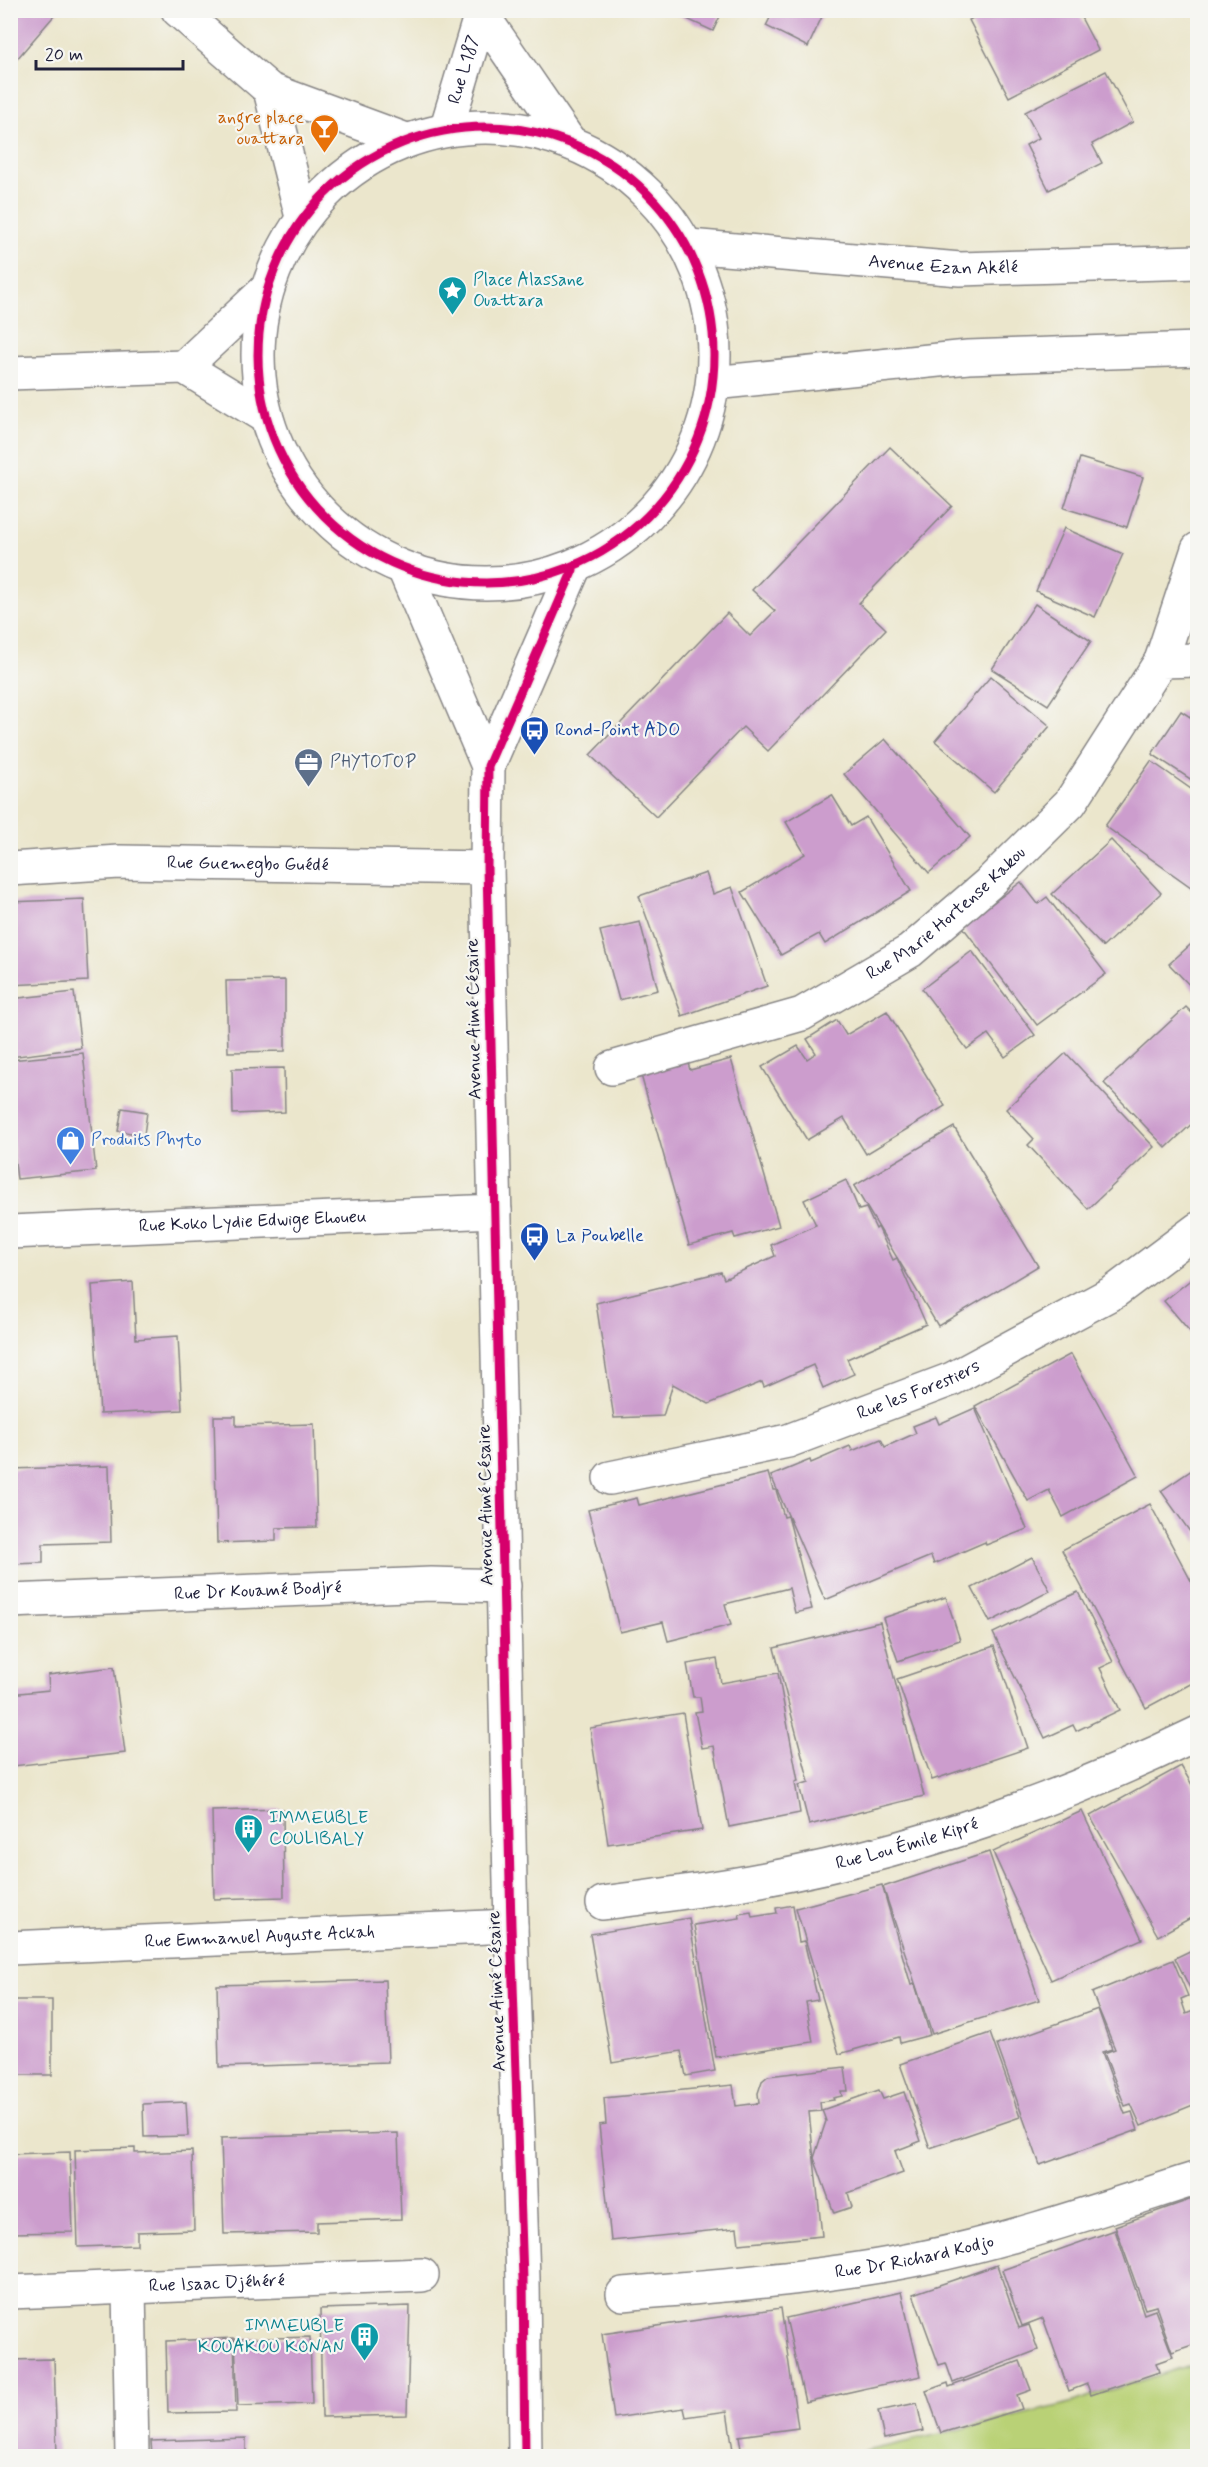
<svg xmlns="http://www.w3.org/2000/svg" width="1208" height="2467" viewBox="0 0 1208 2467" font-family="Mynerve,sans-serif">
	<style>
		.green { fill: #b9d176; stroke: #6e7a58; stroke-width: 1.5 }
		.building { fill: #cc9dcd }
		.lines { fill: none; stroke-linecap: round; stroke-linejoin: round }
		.minor-casing { stroke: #868484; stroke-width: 36 }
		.minor { stroke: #fff; stroke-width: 33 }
		.cycleway-casing { stroke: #f6f6f2; stroke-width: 13 }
		.cycleway { stroke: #d6006c; stroke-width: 9 }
		.labels { text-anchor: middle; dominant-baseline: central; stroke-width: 4.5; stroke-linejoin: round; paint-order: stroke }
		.street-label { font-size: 18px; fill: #22223b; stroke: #f6f6f2 }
		.food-label { font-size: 18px; fill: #c56008; stroke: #f6f6f2; text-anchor: end }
		.culture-label { font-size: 18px; fill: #0d838f; stroke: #f6f6f2; text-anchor: start }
		.transit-label { font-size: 18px; fill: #164399; stroke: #f6f6f2; text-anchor: start }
		.service-label { font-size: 18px; fill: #4e5e75; stroke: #f6f6f2; text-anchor: start }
		.shop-label { font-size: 18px; fill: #366cbe; stroke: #f6f6f2; text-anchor: start }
	</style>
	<rect width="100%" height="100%" fill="#f6f6f2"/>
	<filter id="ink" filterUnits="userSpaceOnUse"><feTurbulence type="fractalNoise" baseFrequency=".0167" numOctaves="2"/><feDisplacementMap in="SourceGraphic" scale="12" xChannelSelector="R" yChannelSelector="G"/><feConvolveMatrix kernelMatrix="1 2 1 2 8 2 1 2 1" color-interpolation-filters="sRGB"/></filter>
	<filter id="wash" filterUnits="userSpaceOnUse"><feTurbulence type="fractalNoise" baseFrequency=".008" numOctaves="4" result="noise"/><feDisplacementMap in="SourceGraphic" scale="24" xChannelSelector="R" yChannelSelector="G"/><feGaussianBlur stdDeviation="1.35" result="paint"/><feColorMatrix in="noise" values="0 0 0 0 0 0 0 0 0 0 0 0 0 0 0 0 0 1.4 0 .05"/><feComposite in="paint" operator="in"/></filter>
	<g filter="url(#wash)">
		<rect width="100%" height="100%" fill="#ebe6cc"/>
		<!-- green -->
		<polygon class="green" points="1197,2363 1197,2456 846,2456 1063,2405"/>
		<g id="blocks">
			<!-- building -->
			<g class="building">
				<polygon points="10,10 59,10 10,67"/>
				<polygon points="678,10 723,10 713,31 676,14"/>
				<polygon points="774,10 825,10 808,47 766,26"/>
				<polygon points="987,10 1077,10 1098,50 1009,97 969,20"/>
				<polygon points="1106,71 1133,122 1092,144 1102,163 1049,190 1026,145 1039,138 1025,112"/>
				<polygon points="890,447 952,506 859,603 886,629 768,751 743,727 656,817 590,755 727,613 750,636 775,611 752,590"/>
				<polygon points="1080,458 1143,477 1127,527 1064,508"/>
				<polygon points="1064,528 1123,554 1095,617 1036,591"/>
				<polygon points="1035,604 1091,641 1048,705 992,669"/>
				<polygon points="991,676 1050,726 994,792 935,741"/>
				<polygon points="1181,711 1198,722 1198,784 1152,754"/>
				<polygon points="885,739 970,837 929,873 844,774"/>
				<polygon points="1151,761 1198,794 1198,892 1105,826"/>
				<polygon points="832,795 851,826 866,817 911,891 825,944 819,934 781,955 742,892 805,854 786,822"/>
				<polygon points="1111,840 1161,893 1103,947 1052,894"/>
				<polygon points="706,873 713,894 732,887 767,986 682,1016 639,896"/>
				<polygon points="1021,882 1038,904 1047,897 1106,974 1037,1025 962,926"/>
				<polygon points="84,899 88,981 10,985 10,902"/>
				<polygon points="640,922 658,990 619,1000 600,931"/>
				<polygon points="1198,938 1198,994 1169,964"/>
				<polygon points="972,951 1035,1035 1005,1057 988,1034 967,1049 922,989"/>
				<polygon points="285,980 285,1051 228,1052 226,981"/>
				<polygon points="74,992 81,1048 10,1057 10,999"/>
				<polygon points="1186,1007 1198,1019 1198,1118 1166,1148 1104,1083"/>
				<polygon points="887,1011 945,1106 866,1154 844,1118 807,1140 762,1067 798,1046 807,1059 816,1053 807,1039 837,1020 846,1035"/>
				<polygon points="83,1053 96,1171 17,1179 10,1121 10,1060"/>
				<polygon points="1066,1053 1154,1147 1088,1209 1028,1145 1034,1139 1006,1109"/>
				<polygon points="686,1056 690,1070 731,1059 779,1226 735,1238 733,1233 689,1245 639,1068"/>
				<polygon points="284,1068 285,1112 233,1114 232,1069"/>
				<polygon points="122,1108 147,1112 144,1135 118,1131"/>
				<polygon points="954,1127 1038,1266 938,1326 854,1186"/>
				<polygon points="846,1180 859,1210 866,1208 876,1229 878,1227 893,1260 897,1258 926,1324 847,1359 854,1374 823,1388 813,1365 764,1387 762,1382 709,1404 673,1384 663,1416 614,1418 596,1303 721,1272 724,1279 775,1256 771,1245 816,1225 804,1200"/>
				<polygon points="1198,1274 1198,1341 1164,1301"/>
				<polygon points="133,1282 136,1339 178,1336 182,1410 100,1414 92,1285"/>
				<polygon points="1071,1354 1138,1476 1063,1517 1049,1490 1028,1501 975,1406"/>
				<polygon points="975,1408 1027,1529 986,1545 985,1542 934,1564 931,1556 825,1600 771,1476 810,1460 811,1463 850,1446 852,1451 881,1439 885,1447 916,1433 913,1426 936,1417 939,1424"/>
				<polygon points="214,1416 236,1416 236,1426 314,1424 317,1527 276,1528 276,1541 217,1543"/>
				<polygon points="109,1466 111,1542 43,1544 43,1563 10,1564 10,1469"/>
				<polygon points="1198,1466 1198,1543 1161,1491"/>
				<polygon points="768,1473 773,1490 776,1490 784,1517 788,1516 812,1609 795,1613 789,1588 725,1604 731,1625 668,1641 663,1622 620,1632 588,1510 637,1498 639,1505"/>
				<polygon points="1150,1504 1198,1594 1198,1680 1146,1708 1062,1550"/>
				<polygon points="1032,1557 1050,1591 990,1622 972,1588"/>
				<polygon points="1078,1592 1113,1662 1100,1668 1120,1710 1076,1731 1073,1725 1045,1738 993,1633"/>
				<polygon points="946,1597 960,1640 898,1661 883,1618"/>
				<polygon points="880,1622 924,1796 809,1825 799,1785 809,1782 774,1648"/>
				<polygon points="994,1646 1028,1748 932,1780 897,1679"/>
				<polygon points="717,1659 721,1683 778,1673 798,1781 795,1782 800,1813 729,1827 714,1746 702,1748 695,1712 702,1711 700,1697 693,1697 687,1664"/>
				<polygon points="114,1667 125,1753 13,1766 10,1694 49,1690 48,1675"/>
				<polygon points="683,1713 702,1830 608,1844 590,1728"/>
				<polygon points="1181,1766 1198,1795 1198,1914 1158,1936 1090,1816"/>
				<polygon points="283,1809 284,1897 214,1899 212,1811"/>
				<polygon points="1082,1811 1142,1939 1051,1980 993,1852"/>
				<polygon points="989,1852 1039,2000 932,2034 883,1887"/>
				<polygon points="882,1885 911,1985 915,1984 930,2035 900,2043 899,2037 839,2054 796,1908"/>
				<polygon points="793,1905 799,1942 804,1941 818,2000 806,2002 813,2042 716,2057 694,1925 740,1918 739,1914 751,1912 752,1917 777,1913 776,1908"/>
				<polygon points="689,1918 715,2071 686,2076 681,2051 612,2063 590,1934"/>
				<polygon points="1198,1947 1198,1989 1192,1992 1175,1958"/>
				<polygon points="1173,1960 1188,1996 1181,1999 1186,2014 1198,2009 1198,2103 1141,2126 1131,2104 1125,2106 1104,2053 1115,2049 1092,1993"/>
				<polygon points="385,1980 388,2062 219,2067 217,1985"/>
				<rect x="10" y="2000" width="42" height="75"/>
				<polygon points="1098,2009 1112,2049 1102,2052 1125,2114 1132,2112 1138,2130 1040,2165 997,2045"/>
				<polygon points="990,2033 1020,2117 930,2148 900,2064"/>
				<polygon points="845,2067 848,2091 841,2091 842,2096 833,2098 834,2100 820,2102 821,2111 809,2112 822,2236 739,2244 737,2228 611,2241 599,2125 606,2124 604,2098 733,2085 736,2106 759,2103 758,2093 762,2081 768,2076"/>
				<polygon points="879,2090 883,2099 904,2092 921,2141 895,2151 903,2173 848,2193 852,2207 834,2213 814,2158 826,2121 822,2110"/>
				<polygon points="186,2102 188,2136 144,2137 143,2104"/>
				<polygon points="398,2133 401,2219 317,2222 317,2232 224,2234 221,2138"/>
				<polygon points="135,2148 135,2153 192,2151 194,2230 137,2232 137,2245 78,2247 75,2150"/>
				<polygon points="70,2152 73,2232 10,2233 10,2154"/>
				<polygon points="1198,2197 1198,2343 1172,2352 1156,2306 1145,2309 1115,2226"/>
				<polygon points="1115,2230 1144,2314 1155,2310 1173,2357 1156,2363 1159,2372 1091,2395 1087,2384 1069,2391 1043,2318 1022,2326 1002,2270"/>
				<polygon points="997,2265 1019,2328 1029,2325 1038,2350 953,2383 946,2363 939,2365 913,2294"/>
				<polygon points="901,2292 921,2376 805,2402 786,2318"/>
				<polygon points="410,2306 407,2415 322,2417 320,2309"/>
				<polygon points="781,2308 798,2428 739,2436 741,2449 733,2450 727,2411 686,2417 684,2408 614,2418 602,2334"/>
				<polygon points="310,2337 312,2404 238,2406 235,2339"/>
				<polygon points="234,2338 236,2412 168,2413 166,2341"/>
				<polygon points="54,2359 57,2456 10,2456 10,2360"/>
				<polygon points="1020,2361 1031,2390 1017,2395 1022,2409 941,2433 926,2391 948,2383 949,2387"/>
				<polygon points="917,2403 923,2431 884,2439 878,2411"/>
				<polygon points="246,2438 246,2456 152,2456 151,2441"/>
			</g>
		</g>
	</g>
	<g filter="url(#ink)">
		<use href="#blocks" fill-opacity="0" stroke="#868484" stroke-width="1.5"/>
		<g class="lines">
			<defs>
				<g id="minor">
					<polyline points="178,10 270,90 406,140"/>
					<polyline points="483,16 569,141"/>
					<polyline points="270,90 302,217"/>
					<circle cx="486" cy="355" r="228"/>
					<path id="s1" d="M446,130L482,10"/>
					<path id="s2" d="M689,246L960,269L1198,262"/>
					<polyline points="184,367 266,290"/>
					<polyline points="10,373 184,367 264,416"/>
					<polyline points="713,383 968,357 1198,349"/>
					<polyline points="405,571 488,766"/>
					<polyline points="1161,661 1198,549"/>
					<path id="s3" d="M10,869L119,862L487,868"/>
					<path id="s4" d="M612,1068L802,1014L910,951L988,884L1070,803L1161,661L1198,660"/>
					<path id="s5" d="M10,1232L495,1211"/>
					<path id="s6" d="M610,1478L788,1441L952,1379L1114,1292L1198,1229"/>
					<path id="s7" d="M10,1601L431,1584L504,1586"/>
					<path id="s8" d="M603,1903C655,1896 708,1890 760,1880C910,1853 1060,1800 1198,1733"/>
					<path id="s9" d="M10,1948L511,1926"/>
					<polyline points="129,2287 132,2456"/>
					<path id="s10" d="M10,2292L422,2275"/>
					<path id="s11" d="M623,2294C723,2285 824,2278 922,2258C1015,2239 1107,2207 1198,2178"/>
					<polyline points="525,2456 523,2279 511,1926 487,868 488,766 573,570"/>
				</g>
			</defs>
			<!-- minor casing -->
			<use href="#minor" class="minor-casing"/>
			<!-- minor -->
			<use href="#minor" class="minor"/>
			<defs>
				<g id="cycleway">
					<circle cx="486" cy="355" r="228"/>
					<polyline points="525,2456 523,2279 511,1926 487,868 488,766 573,570"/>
				</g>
			</defs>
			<!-- cycleway casing -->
			<use href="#cycleway" class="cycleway-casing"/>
			<!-- cycleway -->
			<use href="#cycleway" class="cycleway"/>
		</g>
	</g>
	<!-- icons -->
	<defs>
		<symbol id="bar-pin" viewBox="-11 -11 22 30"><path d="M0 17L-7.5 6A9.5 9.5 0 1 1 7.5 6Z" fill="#e8710a" stroke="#f6f6f2"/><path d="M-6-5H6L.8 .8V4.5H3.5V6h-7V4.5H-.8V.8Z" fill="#fff"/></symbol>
		<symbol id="sight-pin" viewBox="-11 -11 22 30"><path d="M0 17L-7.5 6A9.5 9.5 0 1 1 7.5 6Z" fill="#0f9aa8" stroke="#f6f6f2"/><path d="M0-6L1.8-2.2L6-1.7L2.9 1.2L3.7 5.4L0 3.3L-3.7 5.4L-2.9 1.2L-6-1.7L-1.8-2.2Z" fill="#fff"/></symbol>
		<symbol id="bus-pin" viewBox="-11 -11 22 30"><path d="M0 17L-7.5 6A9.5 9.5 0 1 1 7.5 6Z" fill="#1a4fb4" stroke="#f6f6f2"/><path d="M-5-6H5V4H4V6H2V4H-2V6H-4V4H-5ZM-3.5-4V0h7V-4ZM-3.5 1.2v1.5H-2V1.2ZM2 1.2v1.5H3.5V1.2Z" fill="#fff"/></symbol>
		<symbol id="office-pin" viewBox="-11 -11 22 30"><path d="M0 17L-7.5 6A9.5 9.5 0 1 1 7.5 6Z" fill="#5c6f8a" stroke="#f6f6f2"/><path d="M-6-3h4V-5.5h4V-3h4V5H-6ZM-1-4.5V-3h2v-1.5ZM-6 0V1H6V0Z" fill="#fff"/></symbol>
		<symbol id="shop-pin" viewBox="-11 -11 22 30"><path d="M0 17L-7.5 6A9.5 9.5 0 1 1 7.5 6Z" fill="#3f7fe0" stroke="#f6f6f2"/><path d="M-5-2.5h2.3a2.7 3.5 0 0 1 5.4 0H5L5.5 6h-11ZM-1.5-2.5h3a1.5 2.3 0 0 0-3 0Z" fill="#fff"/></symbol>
		<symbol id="building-pin" viewBox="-11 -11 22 30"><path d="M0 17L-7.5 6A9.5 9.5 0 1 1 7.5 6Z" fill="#0f9aa8" stroke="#f6f6f2"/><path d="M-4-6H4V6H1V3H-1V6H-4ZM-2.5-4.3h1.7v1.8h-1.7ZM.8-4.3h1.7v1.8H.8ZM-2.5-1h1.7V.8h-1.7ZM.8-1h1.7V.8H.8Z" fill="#fff"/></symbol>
	</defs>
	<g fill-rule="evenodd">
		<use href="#bar-pin" x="308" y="112" width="33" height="45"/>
		<use href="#sight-pin" x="436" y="274" width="33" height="45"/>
		<use href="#bus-pin" x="518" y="714" width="33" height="45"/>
		<use href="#office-pin" x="292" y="746" width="33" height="45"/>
		<use href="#shop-pin" x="54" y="1124" width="33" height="45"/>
		<use href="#bus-pin" x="518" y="1220" width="33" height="45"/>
		<use href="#building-pin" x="232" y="1812" width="33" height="45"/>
		<use href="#building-pin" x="348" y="2320" width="33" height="45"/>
	</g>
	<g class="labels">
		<!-- street labels -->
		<g class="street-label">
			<text stroke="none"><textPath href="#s1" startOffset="63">Rue L187</textPath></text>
			<text stroke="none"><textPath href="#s2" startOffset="255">Avenue Ezan Akélé</textPath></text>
			<text stroke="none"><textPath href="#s3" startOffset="238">Rue Guemegbo Guédé</textPath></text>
			<text stroke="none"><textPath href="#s4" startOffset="374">Rue Marie Hortense Kakou</textPath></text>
			<text transform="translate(474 1019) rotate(-91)">Avenue Aimé Césaire</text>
			<text stroke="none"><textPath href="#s5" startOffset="243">Rue Koko Lydie Edwige Ehoueu</textPath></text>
			<text stroke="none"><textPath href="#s6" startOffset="322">Rue les Forestiers</textPath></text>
			<text transform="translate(486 1505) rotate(-91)">Avenue Aimé Césaire</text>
			<text stroke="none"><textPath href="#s7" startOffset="248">Rue Dr Kouamé Bodjré</textPath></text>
			<text stroke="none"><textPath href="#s8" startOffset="310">Rue Lou Émile Kipré</textPath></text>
			<text stroke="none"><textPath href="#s9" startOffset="250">Rue Emmanuel Auguste Ackah</textPath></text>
			<text transform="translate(497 1991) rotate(-92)">Avenue Aimé Césaire</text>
			<text stroke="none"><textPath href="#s11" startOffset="294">Rue Dr Richard Kodjo</textPath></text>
			<text stroke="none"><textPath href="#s10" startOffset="207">Rue Isaac Djéhéré</textPath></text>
		</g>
		<!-- food labels -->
		<g class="food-label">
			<text x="304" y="118">angre place<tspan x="304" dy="21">ouattara</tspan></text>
		</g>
		<!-- culture labels -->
		<g class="culture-label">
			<text x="473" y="280">Place Alassane<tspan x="473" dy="21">Ouattara</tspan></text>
			<text x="269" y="1818">IMMEUBLE<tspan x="269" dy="21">COULIBALY</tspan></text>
			<text x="344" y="2326" text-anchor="end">IMMEUBLE<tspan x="344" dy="21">KOUAKOU KONAN</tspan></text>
		</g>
		<!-- transit labels -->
		<g class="transit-label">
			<text x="555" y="730">Rond-Point ADO</text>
			<text x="556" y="1236">La Poubelle</text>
		</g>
		<!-- service labels -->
		<g class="service-label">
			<text x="330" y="762">PHYTOTOP</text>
		</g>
		<!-- shop labels -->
		<g class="shop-label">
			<text x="91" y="1140">Produits Phyto</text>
		</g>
	</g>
	<!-- margin -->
	<rect width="1208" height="2467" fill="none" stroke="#f6f6f2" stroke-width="36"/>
	<!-- scale -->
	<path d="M36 60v9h147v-9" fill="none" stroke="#22223b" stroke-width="3"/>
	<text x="45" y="60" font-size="18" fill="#22223b" stroke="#f6f6f2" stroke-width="4.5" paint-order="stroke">20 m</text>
</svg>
